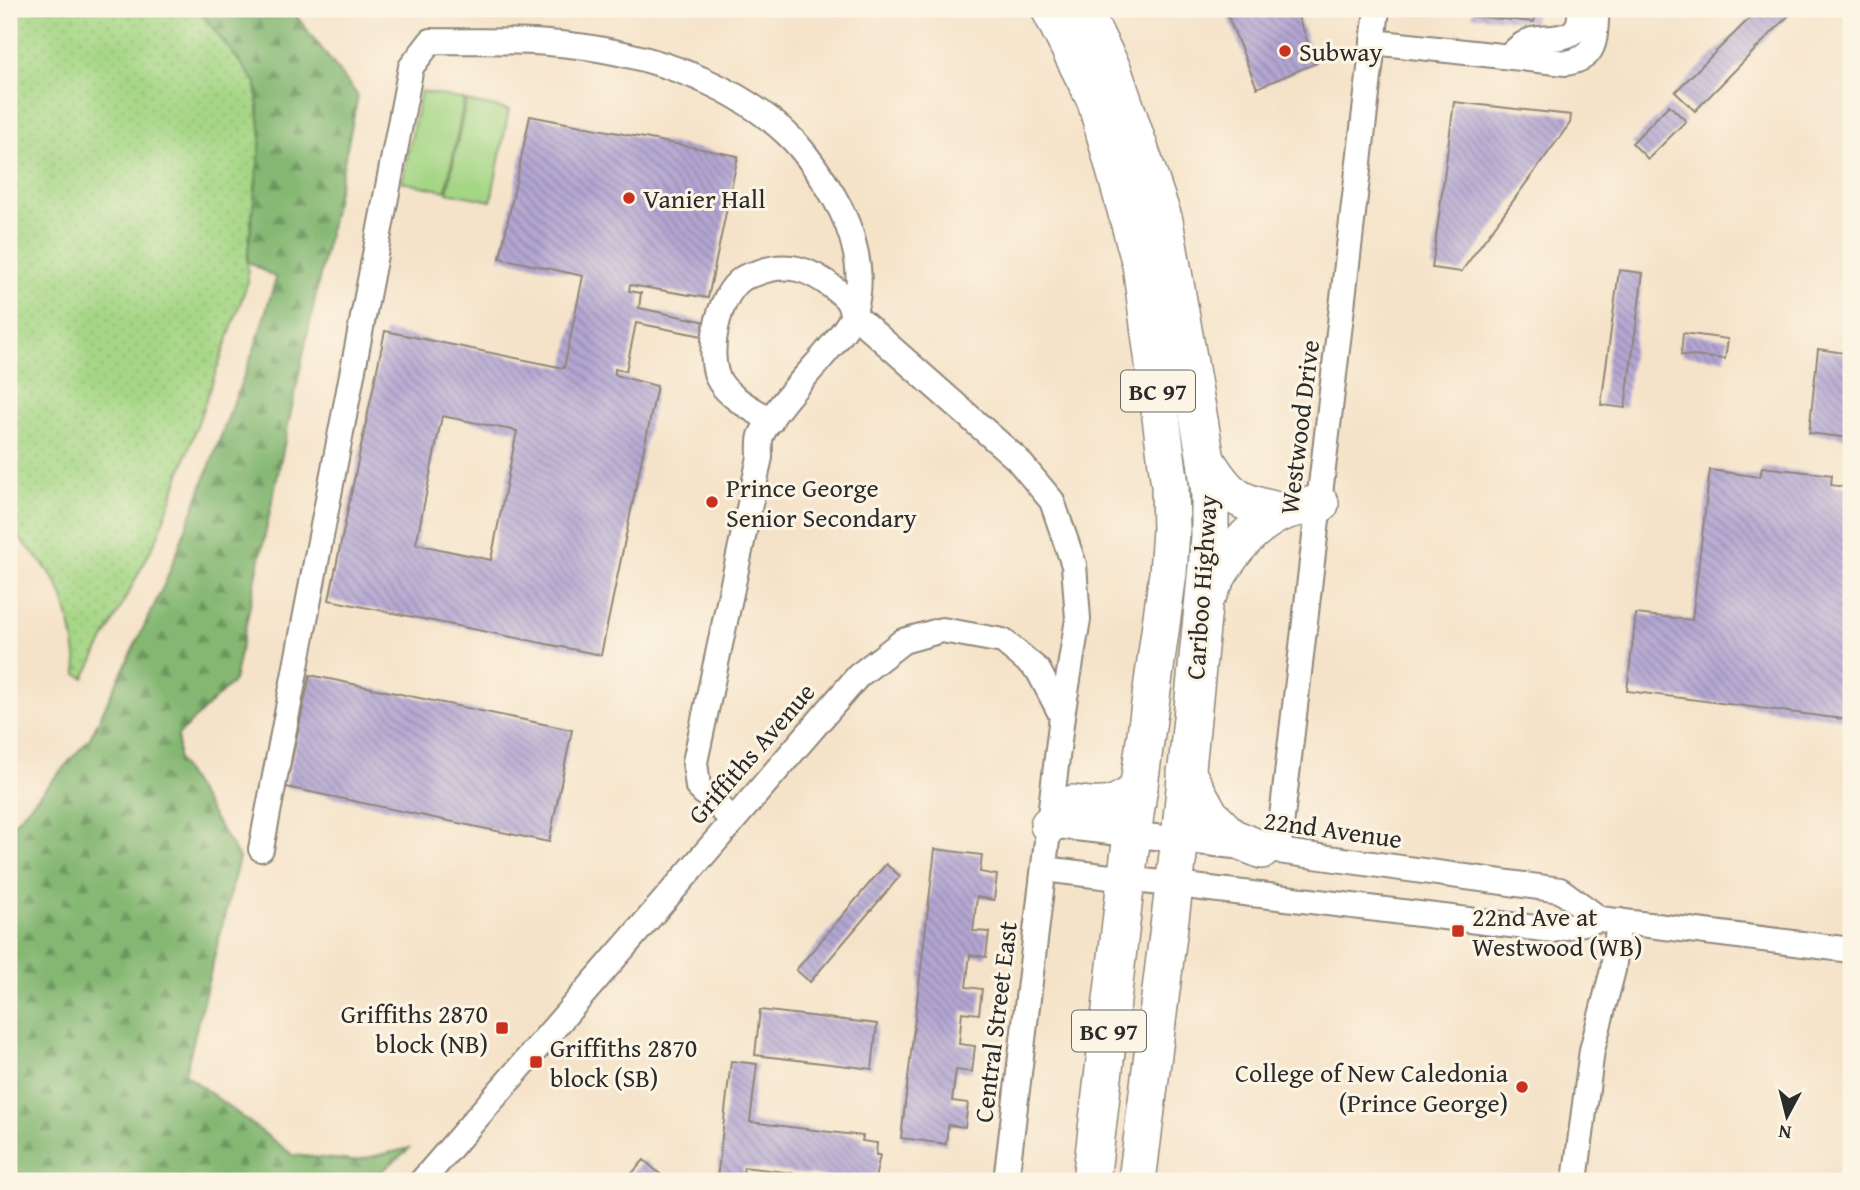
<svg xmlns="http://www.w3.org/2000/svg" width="1860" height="1190" viewBox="0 0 1860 1190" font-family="'Gentium Book Plus',serif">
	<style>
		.grass { fill: url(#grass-dots); stroke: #688058; stroke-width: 2 }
		.forest { fill: url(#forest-firs); stroke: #58714e; stroke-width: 2 }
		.green { fill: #a5d685; stroke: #688058; stroke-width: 2 }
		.building { fill: url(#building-back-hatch); fill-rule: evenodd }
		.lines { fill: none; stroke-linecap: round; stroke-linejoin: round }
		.minor-casing { stroke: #90877a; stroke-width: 28 }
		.highway-casing { stroke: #90877a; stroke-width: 40 }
		.minor { stroke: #fff; stroke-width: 24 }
		.highway { stroke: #fff; stroke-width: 37 }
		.poi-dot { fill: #c8321e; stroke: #fcf5e5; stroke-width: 2.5 }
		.labels { text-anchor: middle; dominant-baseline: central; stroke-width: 6; stroke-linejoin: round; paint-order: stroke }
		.shield { fill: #fcf5e5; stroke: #6a6863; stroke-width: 2 }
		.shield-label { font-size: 24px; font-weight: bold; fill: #2b2b2b }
		.poi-label { font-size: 26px; fill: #2b2b2b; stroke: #fcf5e5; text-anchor: start }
		.street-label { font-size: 26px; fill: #2b2b2b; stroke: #fcf5e5 }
	</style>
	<defs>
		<pattern id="grass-dots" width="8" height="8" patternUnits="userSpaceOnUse" patternTransform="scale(1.75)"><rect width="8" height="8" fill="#a5d685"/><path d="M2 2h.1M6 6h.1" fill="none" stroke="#8eb873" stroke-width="1.8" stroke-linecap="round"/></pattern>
		<pattern id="forest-firs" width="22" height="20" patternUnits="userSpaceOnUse" patternTransform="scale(1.75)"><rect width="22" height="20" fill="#84b772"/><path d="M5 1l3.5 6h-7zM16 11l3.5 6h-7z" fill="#6c955e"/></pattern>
		<pattern id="building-back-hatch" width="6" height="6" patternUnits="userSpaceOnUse" patternTransform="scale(1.75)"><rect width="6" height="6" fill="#b2a6d2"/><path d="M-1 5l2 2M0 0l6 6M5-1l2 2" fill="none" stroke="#9187ab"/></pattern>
	</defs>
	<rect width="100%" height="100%" fill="#fcf5e5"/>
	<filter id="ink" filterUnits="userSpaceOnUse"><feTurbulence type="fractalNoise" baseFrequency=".0143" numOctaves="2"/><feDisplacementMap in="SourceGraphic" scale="14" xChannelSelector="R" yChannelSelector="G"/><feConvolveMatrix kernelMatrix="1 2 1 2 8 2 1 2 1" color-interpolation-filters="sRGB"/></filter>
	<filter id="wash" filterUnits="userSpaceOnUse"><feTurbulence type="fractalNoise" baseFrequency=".00686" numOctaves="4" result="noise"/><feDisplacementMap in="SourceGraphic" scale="28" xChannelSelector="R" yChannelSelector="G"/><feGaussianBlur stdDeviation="1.57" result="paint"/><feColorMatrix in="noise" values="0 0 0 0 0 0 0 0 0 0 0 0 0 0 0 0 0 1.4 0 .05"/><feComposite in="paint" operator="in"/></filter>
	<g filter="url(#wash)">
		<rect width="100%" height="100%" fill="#f5e3c9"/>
		<!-- grass -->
		<path class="grass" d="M9,9H198L256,82L261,138L247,261L248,281L158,536L84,678L77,674C77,649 69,611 59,588C50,569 24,542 9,529Z"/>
		<!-- forest -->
		<polygon class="forest" points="198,9 291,9 358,96 234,681 178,735 178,760 239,858 185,1074 293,1155 353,1161 410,1148 370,1181 9,1181 9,829 90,738 165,583 256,344 276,278 247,261 261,138 256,83"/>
		<!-- green -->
		<g class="green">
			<polygon points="421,91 464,100 446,191 402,182"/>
			<polygon points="466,101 509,110 491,201 447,192"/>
		</g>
		<g id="blocks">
			<!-- building -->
			<g class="building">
				<polygon points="1225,9 1295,9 1316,63 1257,88"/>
				<polygon points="1473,9 1537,9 1534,22 1472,16"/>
				<polygon points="1759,9 1789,9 1792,12 1695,111 1675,92"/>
				<polygon points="1454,102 1571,115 1570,123 1461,272 1432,268"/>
				<polygon points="1669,105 1686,121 1648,159 1632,143"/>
				<path d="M530,116L738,156L708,298L630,285L629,291L641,293L639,308L716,324L713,338L636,323L626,371L615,369V375L657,386L601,655L329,600L385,331L564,368L583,276L500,258ZM442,416L517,431L491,560L416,544Z"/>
				<polygon points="1619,270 1643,273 1625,408 1601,405"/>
				<polygon points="1683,333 1728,339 1725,359 1681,355"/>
				<polygon points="1818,349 1851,354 1851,438 1809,433"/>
				<polygon points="1762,467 1832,475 1831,485 1851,488 1851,720 1627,691 1636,614 1692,620 1710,470 1760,477"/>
				<polygon points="310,675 572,730 549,842 286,787"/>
				<polygon points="935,849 982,855 980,872 997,875 994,900 977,897 973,931 989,932 986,957 970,955 966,987 982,989 979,1014 962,1012 959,1044 975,1046 972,1072 956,1070 952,1101 968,1103 965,1127 948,1125 946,1144 901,1138"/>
				<polygon points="886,864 900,876 810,982 796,970"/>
				<polygon points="760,1010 877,1024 872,1069 755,1055"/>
				<polygon points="731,1061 757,1064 750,1122 863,1136 862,1141 877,1143 876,1155 880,1155 875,1179 859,1177 858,1181 744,1167 742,1181 717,1179"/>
				<polygon points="644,1160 668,1181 625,1181"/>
			</g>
		</g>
	</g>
	<g filter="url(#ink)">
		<use href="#blocks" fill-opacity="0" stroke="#90877a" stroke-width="2"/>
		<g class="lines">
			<defs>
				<g id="minor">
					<path d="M1373,42L1566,63C1599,58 1594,36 1597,9"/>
					<path d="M1509,56C1516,50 1522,43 1532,40C1551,36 1583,44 1580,9"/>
					<path d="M771,421C755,410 731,399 720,382C705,358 717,296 742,279C745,276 752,275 757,273C787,261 810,269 835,289C839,292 844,296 847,300C850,304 851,310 853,314L1017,459L1052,501L1074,565L1078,619L1062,716L1006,1181"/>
					<polyline points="1049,825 1278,851 1560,890 1600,919"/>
					<path d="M261,849L411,67L431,41C470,42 509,40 548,43C633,49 733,78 794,141C810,158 822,177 834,197C853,229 867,276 853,314C849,326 838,338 829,349C811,371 771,412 761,436C759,442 760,451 760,457L695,762L698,787L733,820"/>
					<polyline points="1278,851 1377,9"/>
					<polyline points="1044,869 1552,930 1600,919 1851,950"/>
					<polyline points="422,1181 858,676 903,641 942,630 1003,641 1038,670 1062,716"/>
					<polyline points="1575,1181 1592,1050 1613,970 1619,921"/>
				</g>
				<g id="highway">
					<polyline points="1050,9 1096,101 1141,264 1170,486 1171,530 1168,573 1126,880 1091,1181"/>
					<polyline points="1082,9 1113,71 1164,221 1206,460 1210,494 1210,537 1180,839 1137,1181"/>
					<path d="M1206,460C1229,498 1239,503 1283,512"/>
					<path d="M1209,592C1225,560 1248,527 1282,512C1293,507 1308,507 1320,504"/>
					<polyline points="1186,772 1210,815 1231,837 1262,850"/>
					<path d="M1049,825L1073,804C1103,808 1116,809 1139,788"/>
				</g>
			</defs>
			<!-- minor casing -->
			<use href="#minor" class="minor-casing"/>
			<!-- highway casing -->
			<use href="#highway" class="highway-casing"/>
			<!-- minor -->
			<use href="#minor" class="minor"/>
			<!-- highway -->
			<use href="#highway" class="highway"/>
		</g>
	</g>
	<!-- markers -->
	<g class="poi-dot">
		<circle cx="1285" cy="51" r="7"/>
		<circle cx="629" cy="198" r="7"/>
		<circle cx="712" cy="502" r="7"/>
		<rect x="1451" y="924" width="14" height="14" rx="3.5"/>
		<rect x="495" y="1021" width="14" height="14" rx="3.5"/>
		<rect x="529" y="1055" width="14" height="14" rx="3.5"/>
		<circle cx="1522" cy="1087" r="7"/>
	</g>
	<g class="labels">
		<!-- shield labels -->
		<g class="shield">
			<rect x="1121" y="370.5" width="74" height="41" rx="5"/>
			<rect x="1072" y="1010.5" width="74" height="41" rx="5"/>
		</g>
		<g class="shield-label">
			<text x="1158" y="391">BC 97</text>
			<text x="1109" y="1031">BC 97</text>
		</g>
		<!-- poi labels -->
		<g class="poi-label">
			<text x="1299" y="51">Subway</text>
			<text x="643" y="198">Vanier Hall</text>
			<text x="726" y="487">Prince George<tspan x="726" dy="30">Senior Secondary</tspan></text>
			<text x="1472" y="916">22nd Ave at<tspan x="1472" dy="30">Westwood (WB)</tspan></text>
			<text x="488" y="1013" text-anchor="end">Griffiths 2870<tspan x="488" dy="30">block (NB)</tspan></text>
			<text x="550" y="1047">Griffiths 2870<tspan x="550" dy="30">block (SB)</tspan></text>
			<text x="1508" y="1072" text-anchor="end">College of New Caledonia<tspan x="1508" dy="30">(Prince George)</tspan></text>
		</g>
		<!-- street labels -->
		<g class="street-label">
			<text transform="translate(1299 427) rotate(-83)">Westwood Drive</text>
			<text transform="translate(1201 587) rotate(-86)">Cariboo Highway</text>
			<text transform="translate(751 753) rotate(-49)">Griffiths Avenue</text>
			<text transform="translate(1333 829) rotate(8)">22nd Avenue</text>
			<text transform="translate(995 1022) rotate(-83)">Central Street East</text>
		</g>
	</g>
	<!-- margin -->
	<rect width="1860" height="1190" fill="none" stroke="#fcf5e5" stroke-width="35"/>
	<!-- north arrow -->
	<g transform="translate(1787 1116) rotate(187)" stroke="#fcf5e5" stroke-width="5" paint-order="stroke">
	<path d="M0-5L12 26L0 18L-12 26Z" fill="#2b2b2b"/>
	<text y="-10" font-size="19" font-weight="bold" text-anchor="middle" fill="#2b2b2b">N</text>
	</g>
</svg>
